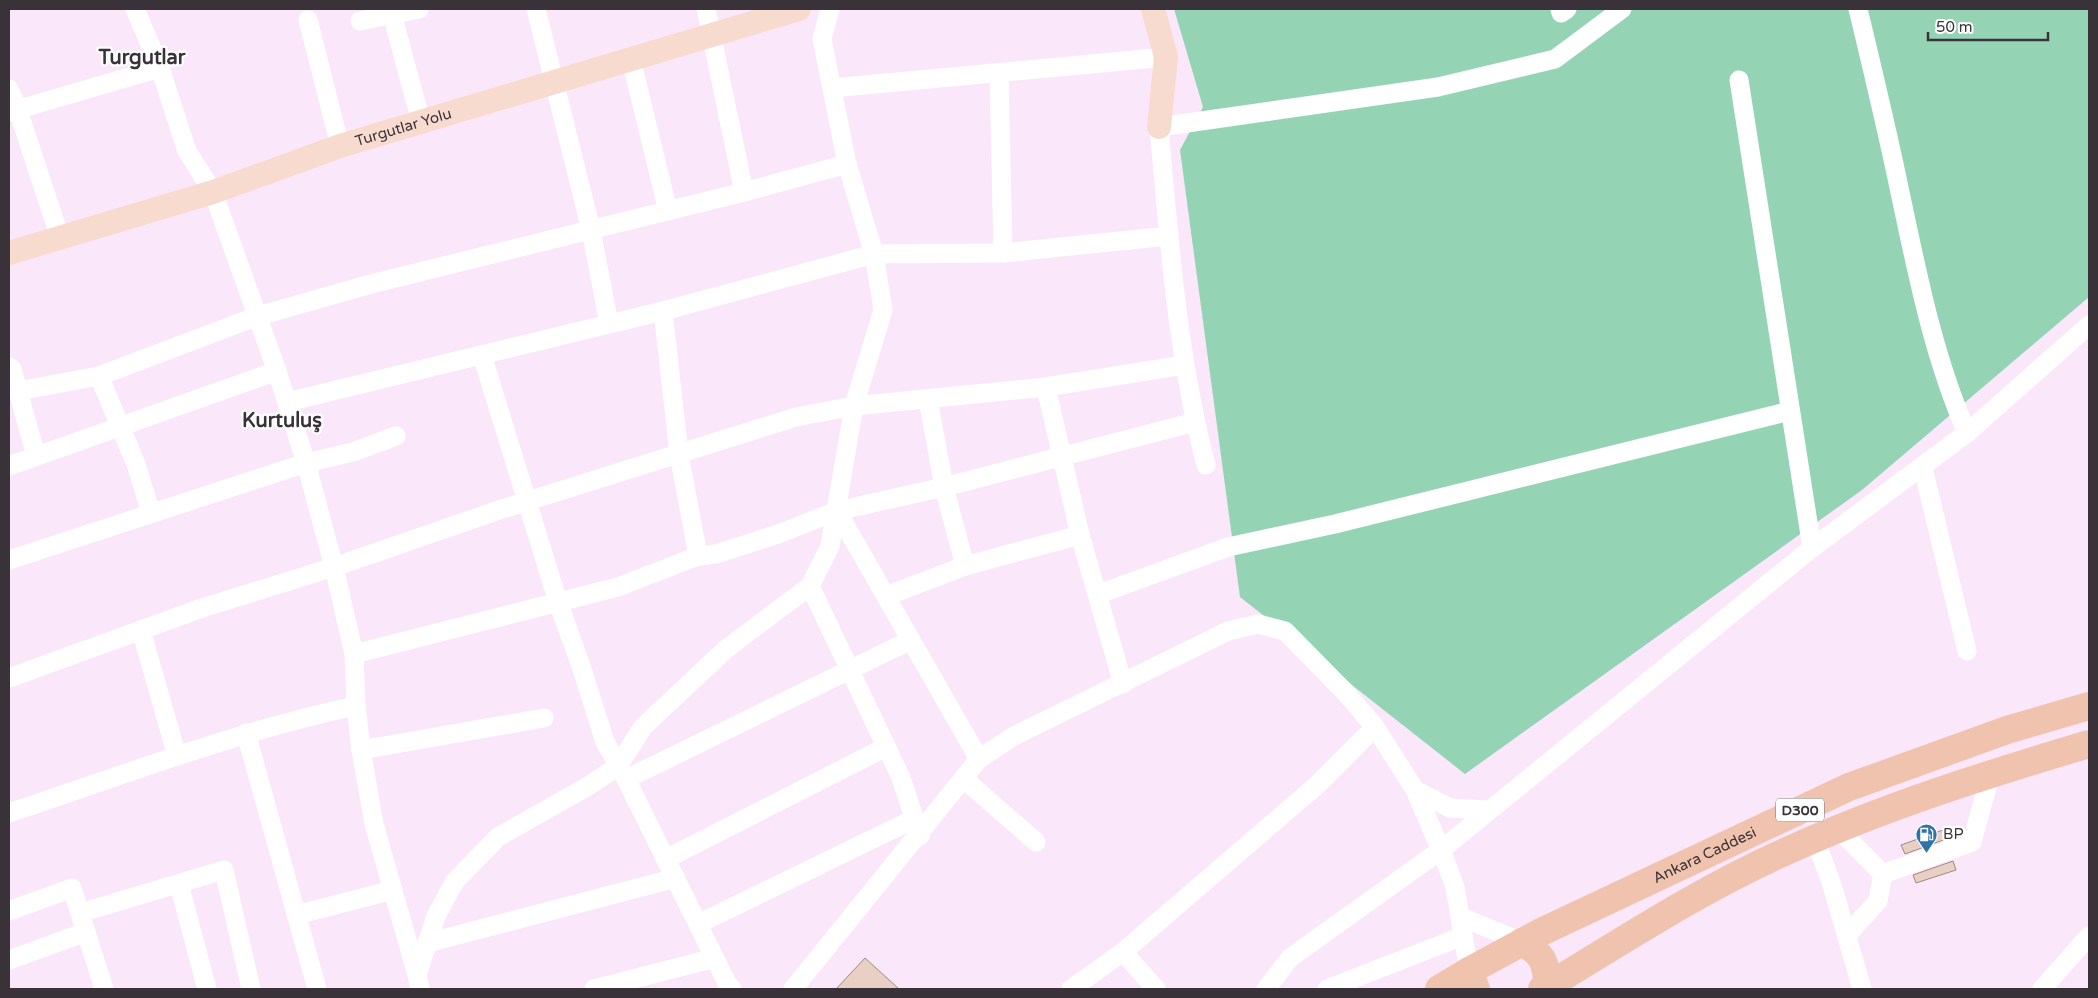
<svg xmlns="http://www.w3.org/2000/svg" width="2098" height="998" viewBox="0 0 2098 998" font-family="'Varela Round',sans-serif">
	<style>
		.green { fill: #94d4b5 }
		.building { fill: #e8d0c4; stroke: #a08a7e }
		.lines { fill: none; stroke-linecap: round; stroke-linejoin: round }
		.minor { stroke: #fff; stroke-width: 19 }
		.major { stroke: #f6dbce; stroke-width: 24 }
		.highway { stroke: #f0c3ae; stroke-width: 28 }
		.labels { text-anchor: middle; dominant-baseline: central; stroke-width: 4.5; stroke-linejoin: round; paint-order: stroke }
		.shield { fill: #fff; stroke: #757074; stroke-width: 1 }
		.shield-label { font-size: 14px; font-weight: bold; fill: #3a3239 }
		.street-label { font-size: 15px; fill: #3a3239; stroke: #fff }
		.poi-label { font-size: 15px; fill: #3a3239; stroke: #fff; text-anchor: start }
		.district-label { font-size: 20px; font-weight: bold; fill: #3a3239; stroke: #fff }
	</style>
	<rect width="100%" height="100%" fill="#fbe7fa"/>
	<!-- green -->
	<polygon class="green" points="1174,9 2089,9 2089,297 1862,490 1465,774 1240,597 1180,150 1203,107"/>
	<!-- building -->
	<g class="building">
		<polygon points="1943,830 1946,839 1905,854 1901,845"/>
		<polygon points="1953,861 1956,870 1916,883 1913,875"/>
		<polygon points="865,958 899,989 836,989"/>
	</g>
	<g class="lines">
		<!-- minor -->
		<g class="minor">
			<polyline points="135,9 160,68 187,151 213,192 277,371 306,463 334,567 354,654 356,706 361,750 374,824 417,975"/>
			<polyline points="536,9 591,230 609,324"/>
			<polyline points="706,9 744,192"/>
			<polyline points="1560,9 1561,13 1567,9"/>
			<path d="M1858,9C1873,71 1888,134 1901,197C1918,277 1934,358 1967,433"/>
			<polyline points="392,14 421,122"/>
			<polyline points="308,20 340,146"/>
			<polyline points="360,21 419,9"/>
			<polyline points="631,59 668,211"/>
			<polyline points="999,73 1003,253"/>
			<polyline points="1739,80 1812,548"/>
			<polyline points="832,88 1166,57"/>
			<polyline points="9,89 18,110 60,238"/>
			<polyline points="9,112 160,68"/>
			<polyline points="663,311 679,454 698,556"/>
			<polyline points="482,355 558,602 581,666 605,742 626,779 727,983 732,989"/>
			<polyline points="9,367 12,369 36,456"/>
			<polyline points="99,376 136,464 151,513"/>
			<polyline points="1046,387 1080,535 1123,684"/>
			<polyline points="18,391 99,376 258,316 371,284 744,192 847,164"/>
			<polyline points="928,399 944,487 965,566"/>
			<polyline points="287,402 663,311 874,254 1003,253 1169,236"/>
			<path d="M1206,465C1177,354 1169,240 1159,127L1438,87L1555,59L1622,9"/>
			<polyline points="9,466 277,371"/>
			<polyline points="1923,468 1967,651"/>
			<polyline points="837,511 944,487 1195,422"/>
			<polyline points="9,560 306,463 353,452 396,436"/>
			<polyline points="810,586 901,778 920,836"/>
			<polyline points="1099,594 1228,547 1335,524 1790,411"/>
			<polyline points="886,596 965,566 1080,535"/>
			<polyline points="141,630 177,756"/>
			<polyline points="354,654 618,587 698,556 716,554 778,534 837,511 979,759"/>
			<polyline points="9,678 202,608 334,567 499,510 796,417 854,406 1046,387 1184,365"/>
			<polyline points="246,733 317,989"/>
			<polyline points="361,750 544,718"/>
			<polyline points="626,779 911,640"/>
			<polyline points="964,779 1036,842"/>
			<polyline points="1415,790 1450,808 1487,810"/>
			<path d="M9,813C124,775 237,731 356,706"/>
			<polyline points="1839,830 1883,874 1972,842 1991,773"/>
			<polyline points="1815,839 1832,885 1862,989"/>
			<polyline points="666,859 886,747"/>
			<polyline points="179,884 207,989"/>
			<polyline points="9,911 72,888 104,989"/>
			<polyline points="80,913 224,870 251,989"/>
			<polyline points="296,915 393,890"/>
			<polyline points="1461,917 1522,942"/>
			<polyline points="698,924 914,819"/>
			<polyline points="1847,935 1878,901 1883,874"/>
			<polyline points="427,943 676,878"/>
			<polyline points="1123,952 1156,989"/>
			<polyline points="9,960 86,932"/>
			<polyline points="420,989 417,975 436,916 455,881 498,837 590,785 618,766 643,727 726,649 810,586 830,546 854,406 883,310 874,254 847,164 822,39 830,9"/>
			<polyline points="594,989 715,958"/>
			<polyline points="793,989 979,759 1014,736 1228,631 1258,624 1285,631 1345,692 1375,727 1415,790 1441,850 1455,887 1469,971"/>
			<polyline points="1071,989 1123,952 1317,785 1375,727"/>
			<polyline points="1266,989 1290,958 1441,850 1812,548 1967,433 2089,325"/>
			<polyline points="1327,989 1463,936"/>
			<polyline points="2042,989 2089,936"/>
		</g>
		<!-- major -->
		<g class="major">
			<polyline points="1153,9 1166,57 1159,127"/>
			<path id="s1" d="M9,253L213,192L340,146L799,9"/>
		</g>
		<!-- highway -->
		<g class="highway">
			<path d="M1522,942C1544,955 1545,961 1548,986L1542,989"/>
			<path d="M1548,986C1627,938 1705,887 1789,850C1886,806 1988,774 2089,744"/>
			<polyline points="1439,989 1469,971"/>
			<path id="s2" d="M1476,989L1469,971L1539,933L1849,787L2007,730L2089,706"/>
		</g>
	</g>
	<!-- icons -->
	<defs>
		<symbol id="fuel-pin" viewBox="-11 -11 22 30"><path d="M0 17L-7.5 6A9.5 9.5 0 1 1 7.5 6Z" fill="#2e73a8" stroke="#fff"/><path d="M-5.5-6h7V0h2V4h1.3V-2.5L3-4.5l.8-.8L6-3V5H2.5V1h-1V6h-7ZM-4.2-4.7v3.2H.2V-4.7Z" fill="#fff"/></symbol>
	</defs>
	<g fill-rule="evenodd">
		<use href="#fuel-pin" x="1914" y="822" width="25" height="34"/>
	</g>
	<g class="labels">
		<!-- shield labels -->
		<rect class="shield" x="1776" y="798.5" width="48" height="23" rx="4"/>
		<g class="shield-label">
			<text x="1800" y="810">D300</text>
		</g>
		<!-- street labels -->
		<g class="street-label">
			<text stroke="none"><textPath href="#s1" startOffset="414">Turgutlar Yolu</textPath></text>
			<text stroke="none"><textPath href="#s2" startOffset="282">Ankara Caddesi</textPath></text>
		</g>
		<!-- poi labels -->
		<g class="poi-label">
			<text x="1943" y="834">BP</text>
		</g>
		<!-- district labels -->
		<g class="district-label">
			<text x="142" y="58">Turgutlar</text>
			<text x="282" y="421">Kurtuluş</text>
		</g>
	</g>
	<!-- border -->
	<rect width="2098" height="998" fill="none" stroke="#3a3239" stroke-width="20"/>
	<!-- scale -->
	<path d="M1928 32v8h120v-8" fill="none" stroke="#3a3239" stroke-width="2.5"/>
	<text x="1936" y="32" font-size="15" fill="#3a3239" stroke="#ffffff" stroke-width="4" paint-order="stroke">50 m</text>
</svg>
